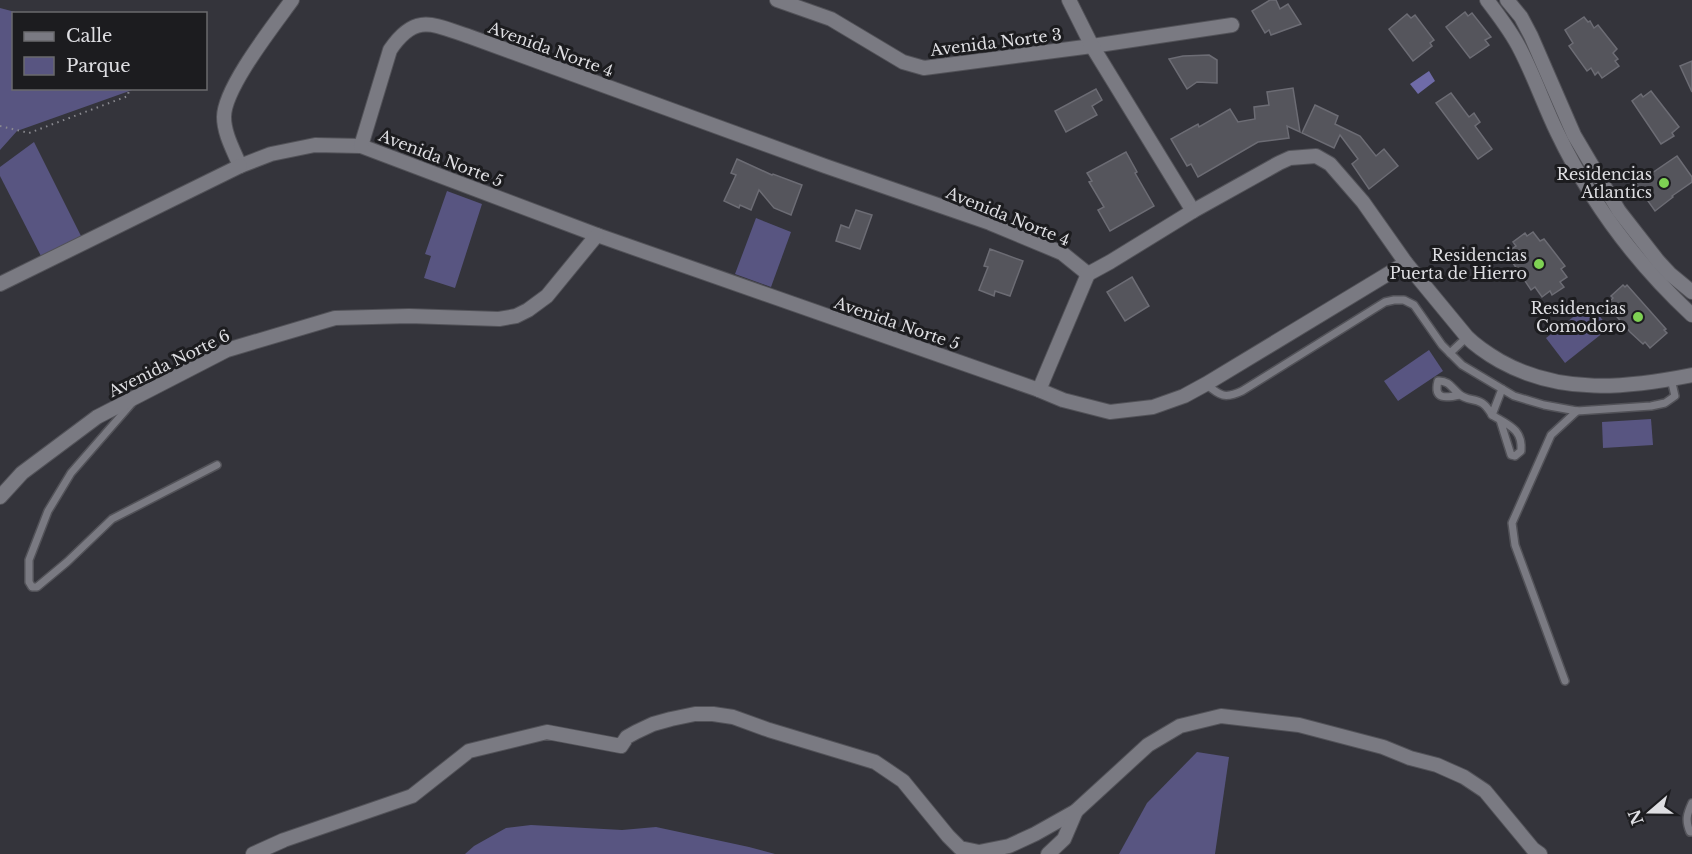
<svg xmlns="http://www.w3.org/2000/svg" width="1692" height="854" viewBox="0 0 1692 854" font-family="'Libre Baskerville',serif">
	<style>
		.green { fill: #585581 }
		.water { fill: #6f6ba8 }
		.building { fill: #55555c; stroke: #6c6c74; stroke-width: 1.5 }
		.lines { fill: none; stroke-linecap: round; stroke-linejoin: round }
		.service-casing { stroke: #525258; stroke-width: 10 }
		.minor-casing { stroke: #525258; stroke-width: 16 }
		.path { stroke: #8a8a90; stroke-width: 2; stroke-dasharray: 1.5 4.5; stroke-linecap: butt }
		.service { stroke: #7a7a82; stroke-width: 7 }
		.minor { stroke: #7a7a82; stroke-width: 14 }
		.poi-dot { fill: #7ed153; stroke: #1c1c1f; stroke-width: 2 }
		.labels { text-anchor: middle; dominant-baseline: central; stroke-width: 6; stroke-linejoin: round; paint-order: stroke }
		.street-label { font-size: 16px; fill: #dedee2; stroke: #1c1c1f }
		.poi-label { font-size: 16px; fill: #dedee2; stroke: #1c1c1f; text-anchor: end }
	</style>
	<rect width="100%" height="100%" fill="#34343b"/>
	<!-- green -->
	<g class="green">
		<polygon points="0,8 19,13 14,14 14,88 135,89 17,131 0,150"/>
		<polygon points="34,142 82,238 42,258 0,176 0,167"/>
		<polygon points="447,191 482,204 455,288 424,278 431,256 425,254"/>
		<polygon points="756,218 791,232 771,287 735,274"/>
		<polygon points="1590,304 1609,328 1565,363 1546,338"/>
		<polygon points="1429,350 1443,371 1398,401 1384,381"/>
		<polygon points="1651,419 1653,445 1603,448 1602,422"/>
		<polygon points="1197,752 1229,757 1215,854 1119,854 1147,803"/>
		<polygon points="531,825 622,830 656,827 749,847 775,854 465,854 474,846 506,828"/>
	</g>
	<!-- water -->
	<polygon class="water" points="1429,71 1435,81 1418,94 1410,84"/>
	<!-- building -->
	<g class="building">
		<polygon points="1270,0 1276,0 1280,9 1288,4 1301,24 1271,35 1269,30 1265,33 1252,11"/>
		<polygon points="1465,12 1468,16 1472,13 1491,37 1485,40 1489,45 1470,58 1446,27"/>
		<polygon points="1407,14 1411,18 1415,15 1434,40 1430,43 1432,46 1413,61 1389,29"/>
		<polygon points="1584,17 1588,22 1590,21 1594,28 1598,25 1617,49 1613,53 1618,59 1615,61 1619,66 1602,78 1598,72 1595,75 1591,68 1587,71 1569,46 1573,43 1565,30"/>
		<polygon points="1209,55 1217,60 1217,83 1197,82 1187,89 1169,59 1183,56"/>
		<polygon points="1692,61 1692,92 1680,66"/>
		<polygon points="1293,88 1300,132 1287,126 1289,138 1258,142 1198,177 1191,164 1187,166 1171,139 1198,124 1199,127 1230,109 1238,122 1255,119 1254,107 1269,105 1267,92"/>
		<polygon points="1096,89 1102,100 1092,106 1097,115 1066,132 1055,111"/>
		<polygon points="1651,91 1679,127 1672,133 1674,136 1661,144 1632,101 1641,94 1643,97"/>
		<polygon points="1451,93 1469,117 1474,113 1480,122 1475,126 1492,149 1478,159 1436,103"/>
		<polygon points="1315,105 1338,116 1335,124 1360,136 1376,156 1384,149 1398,166 1369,189 1352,164 1358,159 1340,135 1334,148 1302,133"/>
		<polygon points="1126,152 1137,172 1135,173 1154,206 1110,231 1098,210 1104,207 1089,182 1092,181 1087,173"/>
		<polygon points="1677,156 1692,177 1692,182 1672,196 1673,197 1655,211 1636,184"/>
		<polygon points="737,159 772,175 773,174 802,185 791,215 774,208 759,190 751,210 740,205 739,208 724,201 736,175 731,173"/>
		<polygon points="856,210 872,215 860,249 836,241 841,225 849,228"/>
		<polygon points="1533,232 1540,241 1544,239 1565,266 1561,269 1567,277 1560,282 1564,287 1552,295 1550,291 1542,297 1535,287 1531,290 1513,263 1517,259 1510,250 1516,246 1513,242 1525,233 1527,236"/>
		<polygon points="990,249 1023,261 1010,296 995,291 994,296 979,290 988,267 984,266"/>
		<polygon points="1132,277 1149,306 1125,321 1107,292"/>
		<polygon points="1623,285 1625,287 1627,285 1666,329 1664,330 1667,333 1650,348 1645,342 1643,344 1630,332 1612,311 1614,309 1608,303 1613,298 1611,296"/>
	</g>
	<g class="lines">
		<defs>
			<g id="service">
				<polyline points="1450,353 1467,337"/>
				<path d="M1206,384C1220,396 1225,399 1242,391L1385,302L1394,300H1404L1414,305L1442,345L1462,365L1514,396L1544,405L1577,411L1651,406L1665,403L1675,396L1671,379"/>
				<path d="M1460,395C1446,398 1433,400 1438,381C1448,380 1452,388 1459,394C1467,401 1474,398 1482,403C1487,406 1489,410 1492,415L1502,389"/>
				<polyline points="132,403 71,473 48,511 29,560 29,582 32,587 37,587 67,562 112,519 217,465"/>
				<path d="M1492,415C1508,425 1523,429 1521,451L1515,456L1511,455L1500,420"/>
				<polyline points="1565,681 1515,545 1512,523 1551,435 1577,411"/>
				<path d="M1692,803C1687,814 1685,820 1690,832H1692"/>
			</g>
			<g id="minor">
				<path d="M292,0C274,25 224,88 224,117C224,134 234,151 240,166L271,154L315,145L361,146L597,235L1039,390L1063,400L1110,412L1153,407L1184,396L1206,384L1406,263"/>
				<polyline points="777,0 831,19 903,62 924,68 1092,46 1232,25"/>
				<polyline points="1069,0 1092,46 1193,211"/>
				<path d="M1487,0C1499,16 1511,31 1520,49C1534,76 1544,105 1557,132C1590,201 1636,263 1692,315"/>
				<polyline points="1507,0 1521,17 1531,36 1574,135 1619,211 1658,261 1670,274 1692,292"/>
				<path d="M361,146L390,50C415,13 432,24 468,36L825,166L990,223L1062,253L1088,274L1110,262L1193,211L1279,163L1290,158L1316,156L1330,164L1363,202L1406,263L1467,337C1477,347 1488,354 1500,361C1561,395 1626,388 1692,375"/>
				<polyline points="0,284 240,166"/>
				<polyline points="1039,390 1088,274"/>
				<polyline points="0,497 22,473 97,417 227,350 335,318 409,316 499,319 516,316 528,310 547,296 597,235"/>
				<polyline points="253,854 284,840 412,796 469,751 547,732 621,746 627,737 636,732 653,724 671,719 695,714 713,714 733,717 769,730 875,762 903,781 948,836 960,848 979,852 1009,846 1035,834 1076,811 1148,745 1180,726 1221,716 1299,725 1383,747 1410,758 1437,765 1464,777 1485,791 1533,849 1540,854"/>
				<polyline points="1048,854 1064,839 1076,811"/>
			</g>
		</defs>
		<!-- service casing -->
		<use href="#service" class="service-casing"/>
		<!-- minor casing -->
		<use href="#minor" class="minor-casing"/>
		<!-- path -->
		<polyline class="path" points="0,126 29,133 128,96 129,88"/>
		<!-- service -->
		<use href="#service" class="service"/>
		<!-- minor -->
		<use href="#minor" class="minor"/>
	</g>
	<!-- markers -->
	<g class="poi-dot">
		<circle cx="1664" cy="183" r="6"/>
		<circle cx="1539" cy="264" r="6"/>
		<circle cx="1638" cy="317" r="6"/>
	</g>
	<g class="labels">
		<!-- street labels -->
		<g class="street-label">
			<text transform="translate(996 42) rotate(-7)">Avenida Norte 3</text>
			<text transform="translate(551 49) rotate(20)">Avenida Norte 4</text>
			<text transform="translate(441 158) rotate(21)">Avenida Norte 5</text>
			<text transform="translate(1008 216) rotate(22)">Avenida Norte 4</text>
			<text transform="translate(897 323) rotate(19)">Avenida Norte 5</text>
			<text transform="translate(169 363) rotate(-26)">Avenida Norte 6</text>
		</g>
		<!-- poi labels -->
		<g class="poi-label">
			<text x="1652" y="174">Residencias<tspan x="1652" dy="18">Atlantics</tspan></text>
			<text x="1527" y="255">Residencias<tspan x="1527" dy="18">Puerta de Hierro</tspan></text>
			<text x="1626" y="308">Residencias<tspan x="1626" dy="18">Comodoro</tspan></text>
		</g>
	</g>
	<!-- legend -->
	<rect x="12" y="12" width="195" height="78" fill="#1c1c1f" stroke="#6a6a6d" stroke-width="1.5"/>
	<rect x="24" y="32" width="30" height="9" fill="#7a7a82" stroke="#6a6a6d" stroke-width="1.5"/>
	<text x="66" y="42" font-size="18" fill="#dedee2">Calle</text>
	<rect x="24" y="57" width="30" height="18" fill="#585581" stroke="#6a6a6d" stroke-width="1.5"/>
	<text x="66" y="72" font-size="18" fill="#dedee2">Parque</text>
	<!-- north arrow -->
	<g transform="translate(1650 812) rotate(250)" stroke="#1c1c1f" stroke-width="4.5" paint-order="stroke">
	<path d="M0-4.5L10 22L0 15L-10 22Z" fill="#dedee2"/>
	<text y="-9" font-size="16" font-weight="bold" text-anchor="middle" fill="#dedee2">N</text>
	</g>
</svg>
